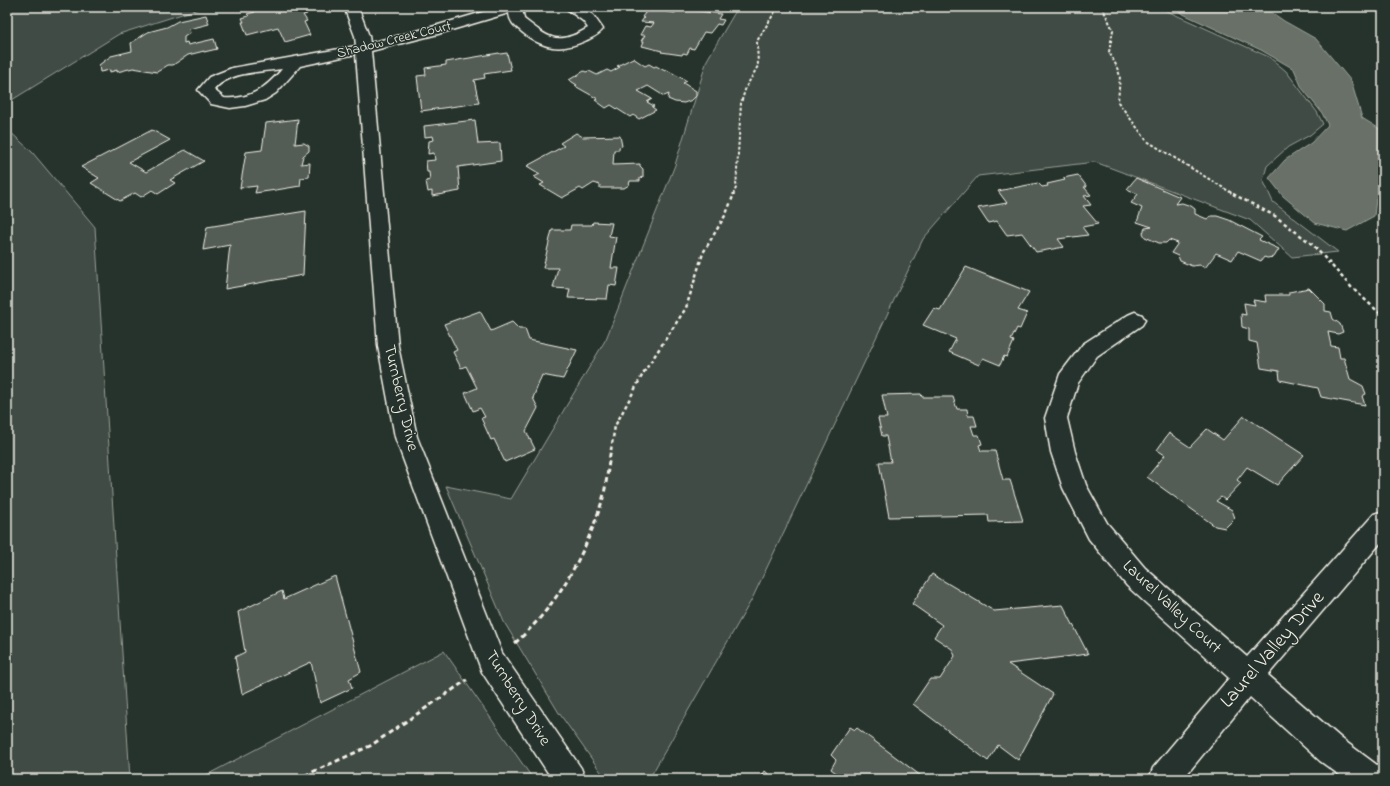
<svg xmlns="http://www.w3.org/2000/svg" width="1390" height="786" viewBox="0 0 1390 786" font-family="'Indie Flower',sans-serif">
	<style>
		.green { fill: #414b45; stroke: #9a9e96 }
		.water { fill: #676f68; stroke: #9fa39b }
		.building { fill: #525c55; stroke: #f4f1e8 }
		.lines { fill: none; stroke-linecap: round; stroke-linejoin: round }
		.minor-casing { stroke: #f4f1e8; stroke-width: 3 }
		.path-far2 { stroke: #f4f1e8; stroke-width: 2; stroke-dasharray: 3 2; stroke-linecap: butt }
		.path-far1 { stroke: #f4f1e8; stroke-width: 2.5; stroke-dasharray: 3.5 3; stroke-linecap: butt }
		.path { stroke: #f4f1e8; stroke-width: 3; stroke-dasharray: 5 3.5; stroke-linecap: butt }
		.minor { fill: #26332d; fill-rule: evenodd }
		.labels { text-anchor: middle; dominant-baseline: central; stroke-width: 3; stroke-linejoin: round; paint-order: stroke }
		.far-street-label { font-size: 14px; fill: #f4f1e8; stroke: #26332d }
		.street-label { font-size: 17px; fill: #f4f1e8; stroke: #26332d }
		.near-street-label { font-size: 20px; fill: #f4f1e8; stroke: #26332d }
	</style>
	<rect width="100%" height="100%" fill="#26332d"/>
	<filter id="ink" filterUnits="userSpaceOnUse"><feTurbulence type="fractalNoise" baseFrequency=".025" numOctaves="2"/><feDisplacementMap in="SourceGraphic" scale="8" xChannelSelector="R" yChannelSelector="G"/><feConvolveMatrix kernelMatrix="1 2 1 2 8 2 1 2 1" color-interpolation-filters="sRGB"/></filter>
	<g filter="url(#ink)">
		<!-- green -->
		<g class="green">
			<polygon points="7,7 204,7 119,34 7,103"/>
			<polygon points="738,7 1158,7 1269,57 1286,71 1317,112 1323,124 1310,135 1288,147 1267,166 1263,180 1273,202 1338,252 1292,257 1250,220 1095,162 978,176 923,239 752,599 649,779 606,779 559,713 504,622 446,486 511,499 606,339 675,165 707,60"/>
			<polygon points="7,129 32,152 95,227 130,779 7,779"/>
			<polygon points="444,651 533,779 199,779"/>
		</g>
		<!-- water -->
		<polygon class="water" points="1174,7 1264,7 1284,21 1316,39 1351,81 1362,118 1383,131 1383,201 1376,199 1374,216 1347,231 1315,223 1283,196 1269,178 1285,160 1311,143 1328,125 1322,113 1302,88 1294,69 1261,50 1181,13"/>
		<!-- building -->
		<g class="building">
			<polygon points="253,7 308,7 304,8 307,14 303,15 307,21 304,22 310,35 285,42 278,27 247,35 242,22 244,22 242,18 249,16 247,14 255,12"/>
			<polygon points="678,8 721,14 718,19 724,20 721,25 717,24 710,33 704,32 694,49 690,48 687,54 683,53 682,55 661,52 662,51 642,46 644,41 641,41 645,35 640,35 645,26 651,27 654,23 641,22 644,18 642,17 648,9 675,13"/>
			<polygon points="206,15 209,24 189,29 190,33 184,37 184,43 187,42 188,45 214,39 217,49 204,52 204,51 188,55 173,65 168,65 157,72 133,68 117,72 117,70 110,72 110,70 100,72 99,65 111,56 132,51 131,43 148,32 167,27 178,21"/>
			<polygon points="499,53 500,54 507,53 511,70 484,74 485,78 474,80 479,103 421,111 417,76 426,75 425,68 446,65 446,62"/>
			<polygon points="633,58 645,66 649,64 654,67 656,66 665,71 667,70 687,81 683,83 696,91 696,96 692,100 684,103 675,102 668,99 669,94 664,96 648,86 638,91 652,99 647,102 654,106 652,107 656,110 639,119 633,115 630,117 611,105 606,108 595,100 598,99 575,86 577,85 569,80 584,71 586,72 589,71 597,75 607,70 611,72 620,67 617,66"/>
			<polygon points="298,119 295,144 304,143 309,146 309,151 303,156 301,164 310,163 309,177 301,178 300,186 276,190 255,193 257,186 240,188 246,152 262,150 266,123"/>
			<polygon points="475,120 478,144 500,143 501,161 458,167 460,191 432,196 432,191 428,192 426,181 430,180 429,172 427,172 426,161 435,160 434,153 428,154 429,141 434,140 433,136 425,137 424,126"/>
			<polygon points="152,130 170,140 129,162 146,172 185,150 204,161 170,180 175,183 158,194 152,190 141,197 135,193 120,201 91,183 99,178 81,167"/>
			<polygon points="576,133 583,137 620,136 622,146 619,147 619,150 614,150 613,165 640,164 640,166 643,169 643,177 640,178 640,181 630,181 629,185 624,188 600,188 600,185 594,183 583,190 580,188 562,198 540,185 544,183 534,177 540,174 527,166 564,146 560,143"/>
			<polygon points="1078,175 1087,187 1084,187 1091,195 1084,196 1091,205 1083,206 1098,224 1082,227 1088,235 1058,239 1064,247 1036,252 1022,233 1007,235 997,221 988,223 978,208 1007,203 998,191 1038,183 1042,187 1048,186 1047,184 1065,180 1063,178"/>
			<polygon points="1136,178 1180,197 1175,204 1182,203 1191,206 1195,209 1195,214 1207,219 1211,216 1217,216 1229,220 1262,237 1259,240 1279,249 1274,257 1267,258 1264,257 1261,261 1238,251 1232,260 1216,253 1205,268 1200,265 1192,266 1180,261 1178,256 1171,253 1178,243 1169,240 1166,243 1159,243 1145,237 1143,233 1145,228 1152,227 1137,222 1142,208 1131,203 1138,194 1127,189"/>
			<polygon points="306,211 303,275 225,289 230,245 203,250 207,227"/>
			<polygon points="593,222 612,223 609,236 616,237 611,268 619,268 616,286 609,285 607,299 568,298 570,289 553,288 558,268 543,268 552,230 570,230 571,225 592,225"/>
			<polygon points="966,267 1029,292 1018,310 1027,313 1020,329 1017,328 1011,340 1014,341 1007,357 1004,356 1000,365 983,358 979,365 949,352 956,339 923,325 934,308 940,310"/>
			<polygon points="1309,288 1325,304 1325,311 1331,312 1333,319 1340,324 1343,332 1338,334 1328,332 1331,346 1338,347 1340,358 1344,358 1350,379 1363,386 1366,394 1362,396 1365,405 1321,397 1318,388 1280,380 1279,371 1261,368 1257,343 1249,341 1249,329 1242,327 1241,314 1246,315 1244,303 1255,305 1253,300 1266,302 1265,295 1289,295 1289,292"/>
			<polygon points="480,311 491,331 512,322 519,329 525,329 529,340 577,350 563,379 542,375 533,398 538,408 526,431 535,449 505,462 494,439 491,440 481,418 485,417 480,408 473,411 465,393 477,388 466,366 461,368 453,352 457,350 444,324"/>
			<polygon points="921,394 922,397 953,397 957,409 967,409 968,416 974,416 977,426 971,426 974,435 979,435 982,444 979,445 981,451 995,451 1003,480 1010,480 1023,521 989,522 988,515 889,517 879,462 891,462 886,436 882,436 878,418 887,418 882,395"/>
			<polygon points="1244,416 1304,455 1277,485 1247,467 1237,480 1241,483 1225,500 1221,497 1216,501 1232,510 1235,518 1225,528 1215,526 1147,477 1165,455 1157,450 1169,433 1190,447 1207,429 1223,440"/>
			<polygon points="932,574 994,611 1063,605 1088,654 1008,664 1053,694 1018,760 998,745 988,761 913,704 930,679 940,679 955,656 952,649 934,637 942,625 912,604"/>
			<polygon points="335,576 361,672 349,679 352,688 320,703 311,662 242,694 235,657 245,652 238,612 282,591 284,599"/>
			<polygon points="850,727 855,730 857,728 925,779 844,779 831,769 836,760 831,755"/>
			<polygon points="765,771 774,779 760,779"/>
		</g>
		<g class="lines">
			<defs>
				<g id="minor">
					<path d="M344,7H358L369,36L370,43L428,28L500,7H522L524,19C550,39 557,46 588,28L583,21L564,7H580L593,15L603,29C599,35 591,38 585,41C561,52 543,49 522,32C515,26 510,23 509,13L438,34L371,51L398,346L417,437L502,653L581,768L585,779H552L482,672L395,437L378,346L356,54L300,66L276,93L265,100L245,106L230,108L211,104L198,90L209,77L232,68L356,46L355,36ZM282,69C266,88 250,100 224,98L214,90C228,72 260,72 282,69Z"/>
					<polygon points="1135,312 1142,315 1145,320 1142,325 1097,356 1078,383 1067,418 1075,452 1086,485 1107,523 1145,568 1247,657 1374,514 1383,511 1383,540 1268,675 1342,739 1381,768 1383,779 1345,779 1320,761 1250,697 1183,779 1149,779 1153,768 1229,678 1127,586 1089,539 1063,488 1051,452 1045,418 1060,374 1083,344 1128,315"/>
				</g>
			</defs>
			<!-- minor casing -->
			<use href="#minor" class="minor-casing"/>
			<!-- path-far2 -->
			<g class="path-far2">
				<polyline points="1102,7 1113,30 1109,52 1116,65 1120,76 1118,102 1147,141 1235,195"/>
				<polyline points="733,195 736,188 741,103 746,87 758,66 757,41 778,7"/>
			</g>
			<!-- path-far1 -->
			<g class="path-far1">
				<polyline points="1233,194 1275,216 1313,245 1352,288 1383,316"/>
				<polyline points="611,450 615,426 644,372 686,308 703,253 726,214 734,194"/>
			</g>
			<!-- path -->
			<g class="path">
				<path d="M515,643C558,606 587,551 603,498C607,482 608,465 611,449"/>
				<polyline points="297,779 370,746 467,680"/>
			</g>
			<!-- minor -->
			<use href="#minor" class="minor"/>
		</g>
	</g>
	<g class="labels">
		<!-- far-street labels -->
		<g class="far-street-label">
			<text transform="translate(394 40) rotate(-14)">Shadow Creek Court</text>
		</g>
		<!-- street labels -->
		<g class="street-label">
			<text transform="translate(401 398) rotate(77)">Turnberry Drive</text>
			<text transform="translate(1172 607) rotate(43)">Laurel Valley Court</text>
			<text transform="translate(518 698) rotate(58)">Turnberry Drive</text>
		</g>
		<!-- near-street labels -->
		<g class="near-street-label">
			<text transform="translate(1273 650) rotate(-49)">Laurel Valley Drive</text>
		</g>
	</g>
	<!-- margin -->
	<rect width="1390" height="786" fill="none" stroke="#26332d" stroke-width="24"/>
	<rect x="12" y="12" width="1366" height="762" fill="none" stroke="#f4f1e8" stroke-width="1.5" filter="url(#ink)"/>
</svg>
